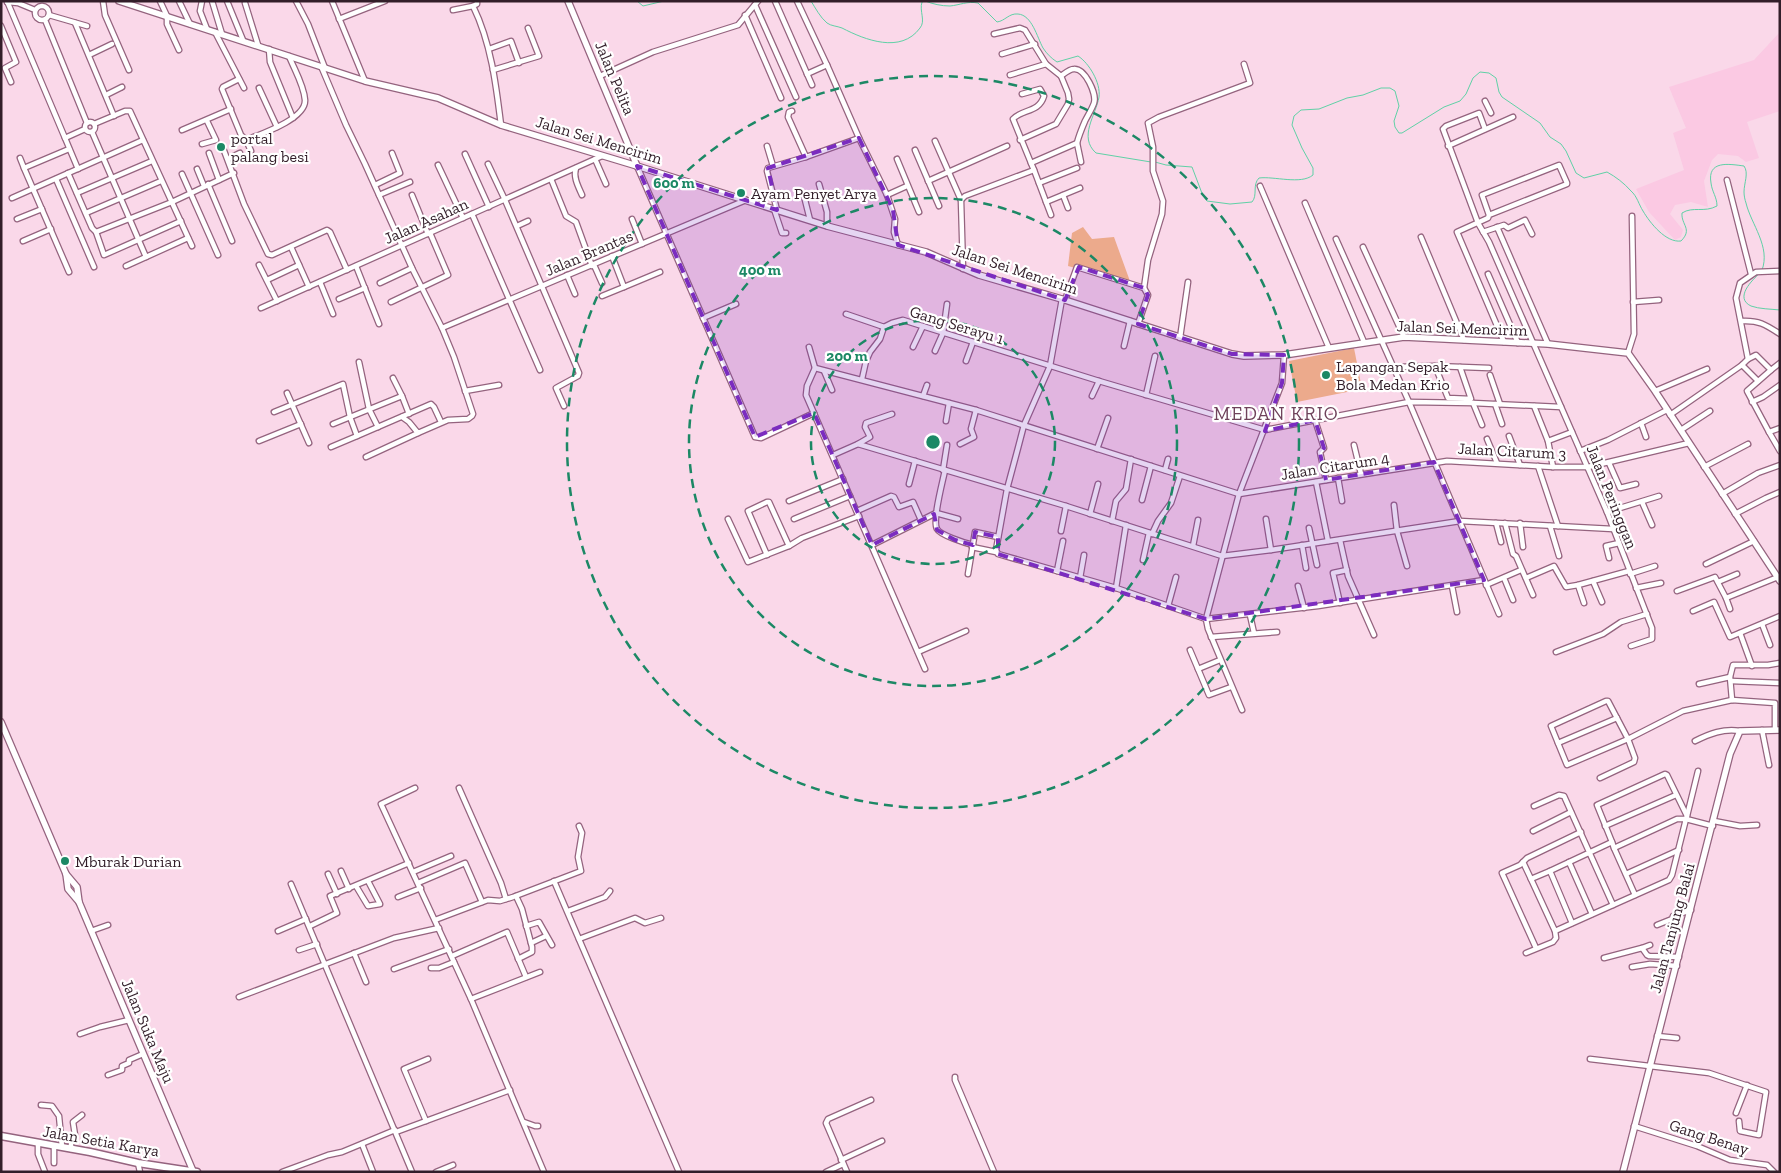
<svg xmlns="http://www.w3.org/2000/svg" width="1781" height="1173" viewBox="0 0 1781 1173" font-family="'Zilla Slab',serif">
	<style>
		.built { fill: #fbc9e3 }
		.green { fill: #ecaa8c }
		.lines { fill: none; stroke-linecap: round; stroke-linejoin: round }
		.stream { stroke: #5fd1a6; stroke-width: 1 }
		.minor-casing { stroke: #94637e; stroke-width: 7 }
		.tertiary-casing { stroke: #94637e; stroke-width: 8 }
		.secondary-casing { stroke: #94637e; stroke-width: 9 }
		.minor { stroke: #fff; stroke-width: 4.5 }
		.tertiary { stroke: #fff; stroke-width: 5.5 }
		.secondary { stroke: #fff; stroke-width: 6 }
		.marked { fill: #7b2cbf; fill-opacity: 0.2; stroke: #7b2cbf; stroke-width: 4; stroke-dasharray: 10 6; stroke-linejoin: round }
		.ring { fill: none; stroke: #1c8865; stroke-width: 2.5; stroke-dasharray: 9 6 }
		.poi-dot { fill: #1c8865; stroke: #fff; stroke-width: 2 }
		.labels { text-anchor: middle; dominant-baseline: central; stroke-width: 4.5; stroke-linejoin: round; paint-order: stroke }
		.street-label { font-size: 16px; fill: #321e29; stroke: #fff }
		.poi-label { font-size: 16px; fill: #321e29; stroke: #fff; text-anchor: start }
		.quarter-label { font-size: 19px; letter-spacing: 1px; fill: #6f425b; stroke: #fff }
		.centre { fill: #1c8865; stroke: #fff; stroke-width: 2.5 }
		.ring-label { font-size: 15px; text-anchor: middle; font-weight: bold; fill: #1c8865; stroke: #fff; stroke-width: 4.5; stroke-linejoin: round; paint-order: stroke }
	</style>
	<rect width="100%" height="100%" fill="#fad8e9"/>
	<!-- built -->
	<polygon class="built" points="1780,32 1780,111 1747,122 1759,158 1746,162 1738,156 1718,154 1712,160 1704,181 1708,207 1691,202 1675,205 1670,214 1683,230 1681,237 1675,240 1649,212 1636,189 1684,170 1673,133 1686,128 1669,87 1754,60"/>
	<!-- green -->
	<g class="green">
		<polygon points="1083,227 1092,239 1114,237 1131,284 1068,266 1072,233"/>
		<polygon points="1354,348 1362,389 1297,402 1289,361"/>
	</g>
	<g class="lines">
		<!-- stream -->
		<g class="stream">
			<polyline points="637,1 643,6 664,1"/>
			<path d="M811,1C816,9 820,17 827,23C831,26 837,26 842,28C865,40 901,54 920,28C926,21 919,11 922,2L924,1"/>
			<path d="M925,1C933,4 941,6 950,6C960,5 967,1 978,3L997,22C1005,21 1009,13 1018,14C1032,15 1037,37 1043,48C1047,54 1051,58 1057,62L1078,56C1089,63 1101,83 1099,97C1096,115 1078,137 1096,153L1151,162"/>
			<path d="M1155,162L1166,165L1192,167L1203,196L1207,201L1230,204L1252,202C1258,195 1252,185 1259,178C1274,176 1301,185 1313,175V168L1302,148L1292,125L1294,116L1301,110L1319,109L1347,98L1363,95L1381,88H1390L1395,91L1399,106L1394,121L1395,127L1399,133H1402L1444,107L1460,101L1466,94L1473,78L1480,72L1489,73L1496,78L1499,92L1502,97L1540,123L1550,137L1561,144L1566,151L1576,173L1584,178L1607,172C1616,177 1624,183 1631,191C1637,196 1639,205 1643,211C1650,223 1666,243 1681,241C1693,229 1681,225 1682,213C1693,206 1704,213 1717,206C1717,197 1712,192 1711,183C1707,160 1729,164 1744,166C1749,173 1744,183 1744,192C1744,196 1745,200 1746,203C1751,224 1771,247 1762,270"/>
			<path d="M1760,273C1752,280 1734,298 1751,306C1759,309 1771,309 1780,310"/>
		</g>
		<defs>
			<g id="minor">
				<polyline points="7,1 65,138 85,129"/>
				<polyline points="103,1 105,15 129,70"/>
				<polyline points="160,1 167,16 167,24 179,50"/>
				<polyline points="179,1 190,24"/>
				<polyline points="202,1 200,11 207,29"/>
				<polyline points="212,1 222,34"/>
				<polyline points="227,1 243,40"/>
				<polyline points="296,1 308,24 325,68"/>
				<polyline points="332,1 365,81"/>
				<path d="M477,1V4L473,6C491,43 496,84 501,125"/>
				<polyline points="775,1 812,85"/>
				<polyline points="797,1 827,65 859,138 887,195 895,219 894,232 898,245"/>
				<polyline points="7,2 18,3 35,10"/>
				<polyline points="245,3 258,45"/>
				<polyline points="755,5 796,97"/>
				<circle cx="42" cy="13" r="7"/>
				<polyline points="453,10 473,6"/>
				<polyline points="49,15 87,26"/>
				<polyline points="745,15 781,98"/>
				<polyline points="339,19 385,1"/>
				<polyline points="45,20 87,123"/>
				<polyline points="75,23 114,116"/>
				<polyline points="1,26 16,62 5,68 11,82"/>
				<polyline points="215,32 244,88"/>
				<polyline points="994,34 1020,28 1025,30 1046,64 1061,76 1068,93 1069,99 1068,104 1056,124 1020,140"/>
				<polyline points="269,49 270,62 293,118"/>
				<polyline points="489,49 511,41 519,63"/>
				<polyline points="1002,54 1035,44"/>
				<polyline points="89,55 112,44"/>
				<polyline points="321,66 346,125 365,164 412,268 442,328 454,357 473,414 472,416 468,419 448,420 418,433 409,422 402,417"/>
				<polyline points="493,70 539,56 528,28"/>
				<polyline points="807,74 827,65"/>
				<polyline points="1010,75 1046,64"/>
				<polyline points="600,76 653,52 738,25 758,1"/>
				<polyline points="239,79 223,87 222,89 241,135 246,140 251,151"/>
				<polyline points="259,88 277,127"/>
				<path d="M1022,94L1040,89L1044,96C1039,113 1022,109 1013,119L1031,163"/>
				<polyline points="106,95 122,87"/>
				<polyline points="1485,101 1491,113"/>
				<polyline points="792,111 789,112 788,117 806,157"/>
				<circle cx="90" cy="127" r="5"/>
				<polyline points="94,124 125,111 130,111 192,246"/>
				<polyline points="1485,129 1479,113 1446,126 1443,129 1478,223 1489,242 1607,512 1652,628 1652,639 1631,646"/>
				<polyline points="182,130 231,109"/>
				<polyline points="92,132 146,257"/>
				<polyline points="65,138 78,169"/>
				<path d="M246,140C261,134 306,119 305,100C304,85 294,69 289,56"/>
				<polyline points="935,141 961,200 963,269"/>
				<polyline points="1077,143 1081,162"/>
				<polyline points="202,144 216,140 207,121"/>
				<polyline points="767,146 773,166"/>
				<polyline points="1448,146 1513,117"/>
				<polyline points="223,148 244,204 268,254 272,255 327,230 330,232 347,270"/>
				<polyline points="69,149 24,168 69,272"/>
				<polyline points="915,150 939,206"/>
				<polyline points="209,153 219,180"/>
				<polyline points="465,154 489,207"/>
				<polyline points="20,158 24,168"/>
				<polyline points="228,159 240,153"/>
				<polyline points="595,159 606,184"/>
				<polyline points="897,159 919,212"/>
				<polyline points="488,164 505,200 579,373 578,376 556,388 564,406"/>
				<polyline points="438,165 463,218"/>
				<polyline points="637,166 755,437 761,438 814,413"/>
				<path d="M576,168C573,177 578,186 582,195"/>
				<polyline points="197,169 204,186"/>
				<polyline points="1034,170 1051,215"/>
				<polyline points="68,173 92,228 96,232 104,255 181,221"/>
				<polyline points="182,174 218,255"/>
				<polyline points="56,179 94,267"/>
				<polyline points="551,179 566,216 576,222 592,266"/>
				<polyline points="1727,180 1751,274"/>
				<polyline points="928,181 1007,146"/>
				<polyline points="1039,183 1077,168"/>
				<polyline points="208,184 232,241"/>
				<polyline points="819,184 827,212 827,226"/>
				<polyline points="375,185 400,173 392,153"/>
				<polyline points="1260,186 1329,348"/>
				<polyline points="77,193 152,161"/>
				<polyline points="379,195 410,182"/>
				<polyline points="412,195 428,234"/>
				<polyline points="887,195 907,186"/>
				<polyline points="1063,195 1068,208"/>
				<polyline points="804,196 810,220"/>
				<polyline points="12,198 143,140"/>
				<path d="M961,200L965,196L1034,170L1031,163L1077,143C1079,135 1082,128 1085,121C1088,115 1092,109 1094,103C1097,94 1085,68 1074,69C1069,69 1064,74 1061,76"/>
				<polyline points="1046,202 1080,188"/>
				<polyline points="1305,203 1364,342"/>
				<polyline points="774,209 782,233 786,233"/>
				<polyline points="777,210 767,171 768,168 806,157 859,138"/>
				<polyline points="86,213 161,181"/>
				<polyline points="472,214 540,370"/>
				<polyline points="1489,215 1567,184 1567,183 1559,165 1482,195 1489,215 1488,218 1457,232 1504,342"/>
				<polyline points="17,219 42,209"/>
				<polyline points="632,219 642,244"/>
				<polyline points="517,226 528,221"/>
				<polyline points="1497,227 1548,344"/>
				<polyline points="96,232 172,202 234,173"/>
				<polyline points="1483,232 1504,225 1508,228 1525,220 1532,234"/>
				<polyline points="1421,237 1464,340"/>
				<polyline points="1336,239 1409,402 1499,614"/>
				<polyline points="23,241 51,229"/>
				<polyline points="291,247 309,287"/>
				<polyline points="1363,247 1404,337"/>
				<polyline points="612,256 624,287 660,272"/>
				<polyline points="259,265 277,301"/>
				<polyline points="594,265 602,283"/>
				<polyline points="126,266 188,238"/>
				<polyline points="356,266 379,324"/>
				<polyline points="1488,274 1518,343"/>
				<polyline points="567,275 575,294"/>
				<polyline points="267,280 299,265"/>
				<polyline points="320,282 333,314"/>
				<polyline points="380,283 412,268"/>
				<polyline points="602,296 624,287"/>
				<polyline points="339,299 365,288"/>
				<polyline points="1062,299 1050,366 1024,425 1018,448 1007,489 996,550 998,554 1116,588 1206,619 1318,606 1484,580"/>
				<polyline points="1065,300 1077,267 1144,288 1148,260 1162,214 1163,201 1153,171 1153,147 1148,123 1159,117 1250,83 1244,64"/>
				<polyline points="391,302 448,275 430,233"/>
				<polyline points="1633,302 1659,300"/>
				<polyline points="261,308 602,156"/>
				<polyline points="846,314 884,327"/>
				<polyline points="703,318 736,304"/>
				<path d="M1742,321C1759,320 1766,325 1780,334"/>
				<polyline points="1138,324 1148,295 1144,288"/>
				<polyline points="442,328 746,200"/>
				<polyline points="1180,338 1188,282"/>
				<polyline points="1124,346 1130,321"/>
				<polyline points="809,347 815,368"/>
				<polyline points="913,347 923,326"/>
				<polyline points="935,351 943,333 947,304"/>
				<polyline points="1628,353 1634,334 1632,216"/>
				<polyline points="1748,359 1756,355 1771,370 1747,391 1769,432"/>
				<polyline points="966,361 973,342"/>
				<polyline points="359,362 369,409 378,427"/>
				<polyline points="1742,365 1758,381"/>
				<polyline points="1435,366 1448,398 1471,399 1460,367"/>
				<polyline points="1394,367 1435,366 1489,368"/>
				<polyline points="1771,370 1780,363"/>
				<polyline points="824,371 832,390"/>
				<polyline points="1490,375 1500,404"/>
				<polyline points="393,378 402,396"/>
				<polyline points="862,379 866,361 870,352 880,339 884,327 892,323 903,320 1099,381 1265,430 1409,402 1473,403 1561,407"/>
				<polyline points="465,391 499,385"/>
				<polyline points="1655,391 1707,369"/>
				<polyline points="287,393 309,443"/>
				<polyline points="1146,395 1155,356"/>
				<polyline points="923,396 927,385"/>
				<polyline points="1092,396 1099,381"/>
				<polyline points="1752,402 1763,397 1780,385"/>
				<polyline points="1473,403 1482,425"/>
				<polyline points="1495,404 1502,424"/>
				<polyline points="1534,406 1548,441 1553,467"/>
				<polyline points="274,412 343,384 350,417 357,436 431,404 434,407 441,422"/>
				<polyline points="1670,415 1742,365 1748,359 1736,298 1740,283 1756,272 1780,271"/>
				<polyline points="1315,420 1324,448 1320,452 1326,480"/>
				<polyline points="946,421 949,403"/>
				<polyline points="1641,423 1646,437"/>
				<polyline points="333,424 402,396 409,414"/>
				<polyline points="1780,428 1769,432 1780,451"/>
				<polyline points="1681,430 1710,411"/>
				<polyline points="1509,436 1520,465"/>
				<polyline points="1487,439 1497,463"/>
				<polyline points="259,441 301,424"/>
				<polyline points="1548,441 1572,432"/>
				<polyline points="858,444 870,437 865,427 866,423 892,414"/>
				<polyline points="960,444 974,437 971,429 976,410"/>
				<polyline points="1354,445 1361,474"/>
				<polyline points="331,447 357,436"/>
				<polyline points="1097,449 1108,418"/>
				<polyline points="1580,451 1608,440 1667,410"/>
				<polyline points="833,455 858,444 1066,506 1222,556 1271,550 1460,521 1613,529"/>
				<polyline points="366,457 418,433"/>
				<polyline points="1609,463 1620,488 1636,484"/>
				<polyline points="1538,466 1558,526"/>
				<polyline points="1704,467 1748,444"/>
				<polyline points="943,470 947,445"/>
				<path d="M945,470C943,481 932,520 937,529C940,535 965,543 973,545"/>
				<polyline points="1165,470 1168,459"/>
				<polyline points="1338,478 1342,501"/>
				<polyline points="1316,482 1328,541"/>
				<polyline points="909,484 915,461"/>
				<polyline points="1722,494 1758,473 1780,465"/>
				<polyline points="1142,500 1151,466"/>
				<polyline points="789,501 843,479"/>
				<polyline points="1642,502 1652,525"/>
				<polyline points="1394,505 1397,531 1407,566"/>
				<polyline points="857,511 891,496 894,497 899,507 913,502 921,520"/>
				<polyline points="1607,512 1659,496"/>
				<polyline points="1090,514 1098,484"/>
				<polyline points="1735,514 1766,498 1780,492"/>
				<polyline points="728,519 748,562 789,546 802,538 859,516"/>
				<polyline points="794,519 850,496"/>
				<polyline points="1266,519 1271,550"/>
				<polyline points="1112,521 1116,501 1126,489 1131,459"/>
				<polyline points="1496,523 1501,542"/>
				<polyline points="1505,523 1513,554 1516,556 1533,595"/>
				<polyline points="1520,523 1523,547"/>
				<polyline points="1550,526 1559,556"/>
				<polyline points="1309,528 1317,565"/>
				<polyline points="1061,531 1066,506"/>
				<polyline points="1152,534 1158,521 1171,503 1180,476"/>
				<polyline points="1340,540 1348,576 1374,635"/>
				<polyline points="872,545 936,513 958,519"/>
				<polyline points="1302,545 1306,568"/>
				<polyline points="1193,546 1198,520"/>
				<polyline points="972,547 996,552"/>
				<polyline points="767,555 748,511 767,502 769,502 789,546"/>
				<polyline points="1609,558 1606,546 1619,543"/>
				<polyline points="1143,560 1149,533"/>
				<polyline points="1706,564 1754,541"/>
				<polyline points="1057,571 1063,541"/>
				<polyline points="968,574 975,532 998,537"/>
				<polyline points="1630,574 1655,566"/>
				<polyline points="1080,578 1084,555"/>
				<polyline points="1504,578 1513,600"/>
				<polyline points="1526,578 1554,566 1566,587 1578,585"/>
				<polyline points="1593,581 1602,602"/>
				<polyline points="1718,582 1737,574"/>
				<polyline points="1486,585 1521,570"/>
				<polyline points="1298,586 1304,608"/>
				<polyline points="1452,586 1457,612"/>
				<polyline points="1116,588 1126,525"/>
				<polyline points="1636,588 1661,583"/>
				<polyline points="1677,591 1715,577 1726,598 1778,577"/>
				<polyline points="1726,598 1730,609"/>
				<polyline points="1340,603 1333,573 1347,570"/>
				<polyline points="1584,603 1578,585 1629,571"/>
				<polyline points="1168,606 1176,577"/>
				<polyline points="1693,611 1714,602 1730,637 1780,616"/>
				<polyline points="1250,615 1254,633"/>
				<polyline points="1762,624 1770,645"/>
				<polyline points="1740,633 1752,666"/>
				<polyline points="1211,637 1277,632"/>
				<polyline points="1190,650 1209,695 1231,687"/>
				<polyline points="918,652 966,631"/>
				<polyline points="1556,652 1603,634 1621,622 1647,614"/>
				<polyline points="925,669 806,395 807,386 815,368 976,410 1239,494 1447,461 1553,467 1588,467 1689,443"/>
				<polyline points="1198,669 1220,660"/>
				<polyline points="1731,681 1780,683"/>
				<polyline points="1699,684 1730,677"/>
				<polyline points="1732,700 1730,677 1733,665 1768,665 1780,663"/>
				<polyline points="1242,710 1208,629 1206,619 1239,494 1282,383 1284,355"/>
				<polyline points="1762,730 1769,765"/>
				<path d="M1695,741C1709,734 1724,728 1740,731"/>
				<polyline points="1558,743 1617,718"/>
				<polyline points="1600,778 1634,762 1635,758 1628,739 1608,701 1606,701 1551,726 1567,765 1628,739 1683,711 1732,700 1775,703 1775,730"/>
				<polyline points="415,788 381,804 471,999 544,1172"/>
				<polyline points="459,788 501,883 506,899"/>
				<polyline points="1534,806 1559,795 1564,796 1613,905 1669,880 1672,875 1686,819 1677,819 1614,848 1612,842 1550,871 1572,923"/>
				<polyline points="1687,816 1698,771"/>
				<polyline points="1714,821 1740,826 1757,825"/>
				<polyline points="1605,826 1676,795"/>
				<polyline points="1533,831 1571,812"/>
				<polyline points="1612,842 1597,805 1665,774 1667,775 1687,816 1686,819 1713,826"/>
				<polyline points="1614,848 1635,895"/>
				<polyline points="1523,862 1531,879"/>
				<polyline points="1569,862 1592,914"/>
				<polyline points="341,871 349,889"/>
				<polyline points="413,872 451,856"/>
				<polyline points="328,874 337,894"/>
				<polyline points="1626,874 1679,850"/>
				<polyline points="554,881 679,1172"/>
				<polyline points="418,883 465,863 482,902"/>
				<polyline points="291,884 412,1172"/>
				<polyline points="356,886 368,906 380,904 368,881"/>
				<polyline points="516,896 522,909 532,947 532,952 518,959"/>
				<polyline points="398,897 421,888"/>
				<polyline points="568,911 605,897 610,891"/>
				<polyline points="435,920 488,900 500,901 513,897 581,871 578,857 582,833 579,826"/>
				<polyline points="1657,925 1672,919 1673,916 1691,910"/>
				<polyline points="310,926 337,913 330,896 409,863"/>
				<polyline points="526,926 539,922 552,945"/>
				<polyline points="91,931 108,925"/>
				<polyline points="278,931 306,919"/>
				<polyline points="1555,931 1613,905"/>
				<polyline points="579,939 635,918 645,923 661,918"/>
				<polyline points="531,943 546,936"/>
				<polyline points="1536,948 1502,873 1520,865 1527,858 1581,832"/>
				<polyline points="1642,948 1650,945"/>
				<polyline points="299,950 317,944"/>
				<polyline points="354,953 366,982"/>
				<polyline points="1526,953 1553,942 1556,938 1555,931 1531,879 1550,871"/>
				<polyline points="452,956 507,932 526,977"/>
				<polyline points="1604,958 1642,948 1647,955 1649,956 1679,957"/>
				<polyline points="1632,967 1650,964 1677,966"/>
				<polyline points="431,968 439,968 454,962"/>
				<polyline points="394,969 449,949"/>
				<polyline points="239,997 394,938 439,928"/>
				<polyline points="471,999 540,972"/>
				<polyline points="80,1034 100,1027 129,1020"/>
				<polyline points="1657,1036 1677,1038"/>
				<polyline points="1590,1059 1709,1073 1766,1092 1759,1135 1740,1131 1739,1121"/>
				<polyline points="108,1075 122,1070 122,1066 129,1063 129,1060 143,1054"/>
				<polyline points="955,1077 955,1080 994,1172"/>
				<polyline points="41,1105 52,1106 59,1116 62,1147"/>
				<polyline points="1736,1113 1747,1085"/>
				<polyline points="426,1121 404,1069 428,1059"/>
				<polyline points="524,1122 535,1126 538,1126"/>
				<polyline points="1634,1126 1697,1146 1730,1160 1767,1165 1774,1172"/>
				<polyline points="396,1132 510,1090"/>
				<polyline points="38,1144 38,1154 45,1172"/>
				<polyline points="362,1144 373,1172"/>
				<polyline points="54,1146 54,1163"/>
				<polyline points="71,1149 71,1138 75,1135 73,1122 82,1115"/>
				<polyline points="841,1160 882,1141"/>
				<polyline points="138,1163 140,1172"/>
				<polyline points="282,1172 328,1155 342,1152 395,1130"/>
				<polyline points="436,1172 453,1165"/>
				<polyline points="826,1172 843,1164"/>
				<polyline points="847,1172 826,1123 828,1119 871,1100"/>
			</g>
			<g id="tertiary">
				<polyline points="119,1 365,81 438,98 501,125 637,166 827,226 926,252 979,275 1065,300 1232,354 1244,356 1284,355 1404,337 1548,344 1628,353 1655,391 1780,581"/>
				<polyline points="568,1 637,166"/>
				<polyline points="1,722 66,874 68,889 79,902 193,1171"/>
				<polyline points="66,874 77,887 79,902"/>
				<polyline points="1623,1172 1730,754 1740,731 1780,730"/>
			</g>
			<polyline id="secondary" points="1,1136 90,1152 138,1163 197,1172"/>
		</defs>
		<!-- minor casing -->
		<use href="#minor" class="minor-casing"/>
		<!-- tertiary casing -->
		<use href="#tertiary" class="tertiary-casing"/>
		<!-- secondary casing -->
		<use href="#secondary" class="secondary-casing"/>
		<!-- minor -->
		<use href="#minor" class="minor"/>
		<!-- tertiary -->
		<use href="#tertiary" class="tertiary"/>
		<!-- secondary -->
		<use href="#secondary" class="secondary"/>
	</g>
	<!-- marked area -->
	<path class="marked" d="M859,138L893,210L898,245L1065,300L1079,267L1144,288L1148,295L1138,324L1232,354L1284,355L1282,383L1265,431L1315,420L1324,448L1320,453L1326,480L1434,462L1484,580L1206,619L998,554V537L975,532L973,545L955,540L937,530L934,514L872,545L814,413L755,437L637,166L777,210L768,168Z"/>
	<!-- distance rings -->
	<g class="ring">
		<circle cx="933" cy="442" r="122"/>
		<circle cx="933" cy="442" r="244"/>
		<circle cx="933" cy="442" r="366"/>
	</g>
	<!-- markers -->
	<g class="poi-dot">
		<circle cx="221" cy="147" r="5"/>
		<circle cx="741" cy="193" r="5"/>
		<circle cx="1326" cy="375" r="5"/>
		<circle cx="65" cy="861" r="5"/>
	</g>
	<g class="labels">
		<!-- street labels -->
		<g class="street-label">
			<text transform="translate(615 78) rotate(67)">Jalan Pelita</text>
			<text transform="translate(599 140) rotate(17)">Jalan Sei Mencirim</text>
			<text transform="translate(426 221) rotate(-24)">Jalan Asahan</text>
			<text transform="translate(589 253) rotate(-23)">Jalan Brantas</text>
			<text transform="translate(1015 269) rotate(18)">Jalan Sei Mencirim</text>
			<text transform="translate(957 325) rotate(17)">Gang Serayu 1</text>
			<text transform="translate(1462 328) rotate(2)">Jalan Sei Mencirim</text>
			<text transform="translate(1512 451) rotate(3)">Jalan Citarum 3</text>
			<text transform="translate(1335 466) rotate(-9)">Jalan Citarum 4</text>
			<text transform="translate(1612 497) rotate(68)">Jalan Peringgan</text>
			<text transform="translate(1672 928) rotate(-75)">Jalan Tanjung Balai</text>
			<text transform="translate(148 1031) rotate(67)">Jalan Suka Maju</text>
			<text transform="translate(1709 1137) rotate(18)">Gang Benay</text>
			<text transform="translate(101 1141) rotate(10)">Jalan Setia Karya</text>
		</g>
		<!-- poi labels -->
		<g class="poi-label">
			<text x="231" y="138">portal<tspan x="231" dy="18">palang besi</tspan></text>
			<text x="751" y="193">Ayam Penyet Arya</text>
			<text x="1336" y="366">Lapangan Sepak<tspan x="1336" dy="18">Bola Medan Krio</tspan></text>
			<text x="75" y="861">Mburak Durian</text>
		</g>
		<!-- quarter labels -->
		<g class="quarter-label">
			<text x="1276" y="413">MEDAN KRIO</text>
		</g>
	</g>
	<circle cx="933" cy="442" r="8" class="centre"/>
	<g class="ring-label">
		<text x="674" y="188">600 m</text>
		<text x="760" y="275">400 m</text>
		<text x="847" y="361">200 m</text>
	</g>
	<!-- border -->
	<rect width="1781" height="1173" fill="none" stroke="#321e29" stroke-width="5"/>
</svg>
